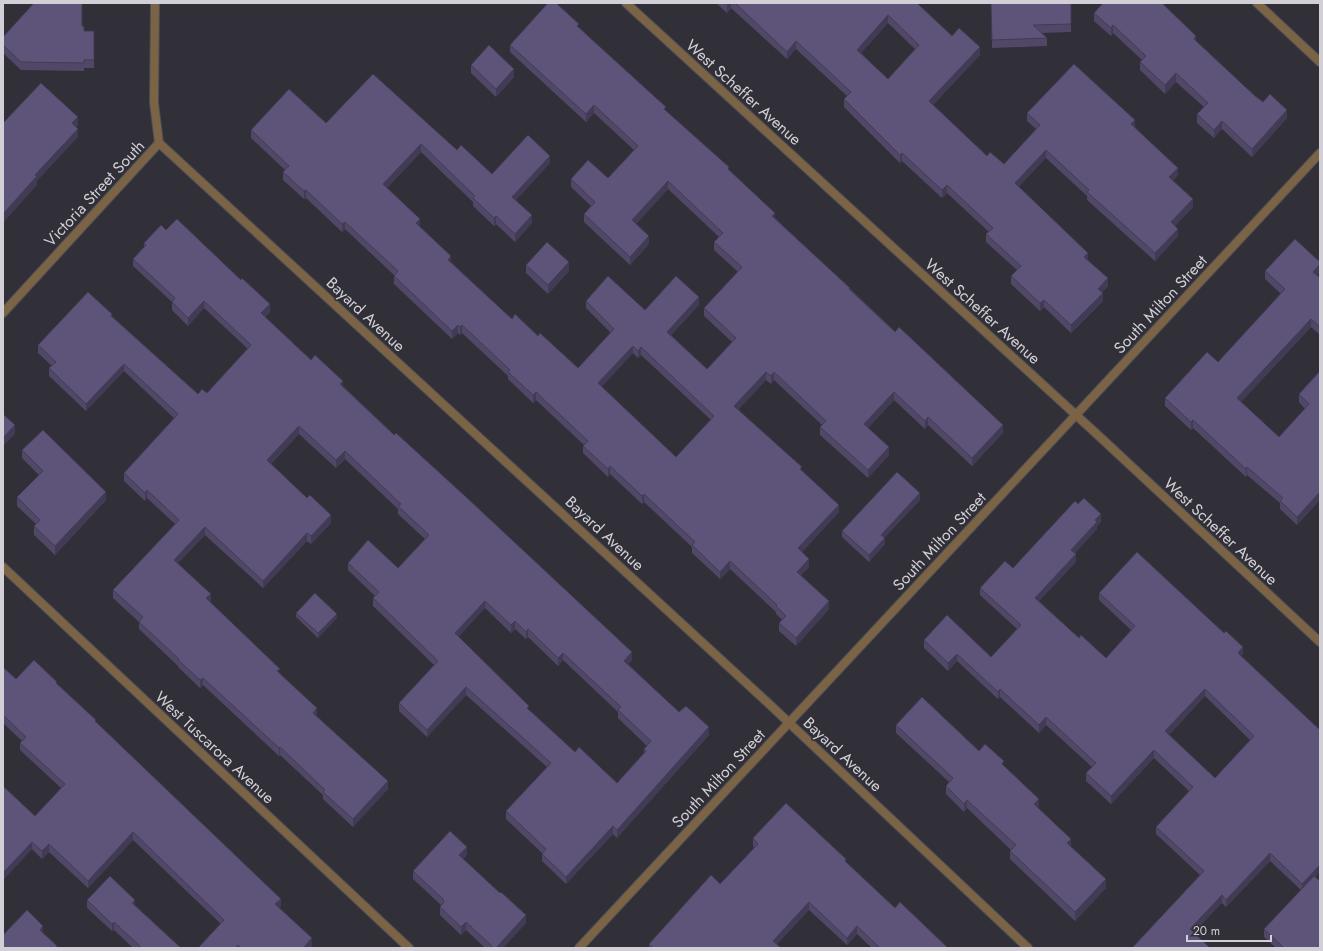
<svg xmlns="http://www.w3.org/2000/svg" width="1323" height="951" viewBox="0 0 1323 951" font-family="Jost,sans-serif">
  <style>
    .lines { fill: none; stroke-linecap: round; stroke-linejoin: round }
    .minor-casing { stroke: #4e4c54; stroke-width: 10 }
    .tertiary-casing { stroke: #4e4c54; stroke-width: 10 }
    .minor { stroke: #7b6345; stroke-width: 8 }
    .tertiary { stroke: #7b6345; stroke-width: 8 }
    .wall { fill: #514868; fill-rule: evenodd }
    .shaded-wall { fill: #423b55 }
    .building { fill: #5e5479; stroke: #423b55; fill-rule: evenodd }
    .labels { text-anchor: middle; stroke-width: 3; stroke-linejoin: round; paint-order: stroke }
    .street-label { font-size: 16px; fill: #d2d0d6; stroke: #312f37 }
  </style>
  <rect width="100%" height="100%" fill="#312f37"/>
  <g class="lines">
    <defs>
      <path id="minor" d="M626,3L1100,437L1320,642
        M1257,3L1320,62
        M159,143L767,702L1028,948
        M3,567L409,948
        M579,948L1320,153"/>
      <path id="tertiary" d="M3,313L159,143L154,103L155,3"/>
    </defs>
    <use href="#minor" class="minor-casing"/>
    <use href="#tertiary" class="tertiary-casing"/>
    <use href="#minor" class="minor"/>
    <use href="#tertiary" class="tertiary"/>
  </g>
  <path class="wall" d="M716,3H917L952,36L980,55L933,105L987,156L1004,164L1036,129L1027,121V113L1135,127L1178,175L1173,181L1193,207L1175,226L1178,236L1155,261L1087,200V196L1046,158L1018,186L1088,260L1108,286L1102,292L1103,301L1071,333L1044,307L1040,311L1011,284V276L1017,270L986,242V234L989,232L947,193L942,198L902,161L900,163L844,107V99L847,96L796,49L787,59L731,8L727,13ZM888,23L915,49L888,79L861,53Z
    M991,3H1071V32L1041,33L1047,38V46L992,48Z
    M1094,13L1196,42L1255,96L1287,118L1252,157L1222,129L1214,138L1197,123V114L1204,107L1176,82L1165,94L1140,70V62L1142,60L1113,33L1111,36L1094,21Z
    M82,26L84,31H94V68H84V71L21,70L3,53V37Z
    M579,27L666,111L729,170L775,218L1003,433L972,466L928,425L925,429L894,400L868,428L889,455L868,478L820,435V427L822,425L774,380L771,384L766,380L738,410L802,470L839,512L802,552L809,567L801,575L829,609L796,646L779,631V623L782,620L776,614V612L730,569L720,579L692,553V547L644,502L642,504L610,474L608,477L583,453V446L584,445L536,400L533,403L508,379V376L462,333L460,335L458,333L452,339L394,284V275L345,229L342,232L306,198L304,199L283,180V172L285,170L251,138V130L326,123L457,150L492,174L550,163L516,200L532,223L515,242L496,224L494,226L473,206V202L421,152L387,188L420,226V227L451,262L512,319L538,336L578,368L611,333L586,308V301L645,310L699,305L671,335L707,369L732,342L704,316V308L738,272L714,250V242L719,237L668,189L636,224L649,244L630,265L584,222V214L591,206L571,187V179L608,178L634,150L594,113L586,122L510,52V45ZM633,353L638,358L641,355L711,420L676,457L601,387Z
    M471,65L514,77L496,97L471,73Z
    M166,230L270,312L265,317L311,360L343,386L632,660L628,664L679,712L709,735L617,838L613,834L566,884L542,861V853L506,819V811L547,767L466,695L427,737L399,711V703L434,665L373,606V598L375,596L348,570V563L398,568L425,539L398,514V509L345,459L336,468L299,434L271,464L331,523L311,544L307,541L263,588L205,535L178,563L211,601L210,602L280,673L317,716L388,789L353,827L323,799V795L280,755L279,756L203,685L200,688L178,667V666L139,629V622L113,598V590L175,524L147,498L145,501L124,481V473L175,419L124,371L86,411L49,376V368L52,366L38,353V345L112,316L198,394L207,393L248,349L204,308L188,326L172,310V302L133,266V259L144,247V243ZM485,608L511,633L515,629L526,639L528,637L558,666L563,660L618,712V718L647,746L644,749V753L617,783L575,752L529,710L458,637Z
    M1320,262V272L1317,275L1320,278V335L1311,327L1241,402L1279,437L1305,409L1299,402V394L1320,371V500L1297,525L1280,509V503L1247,475L1246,477L1193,428L1191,430L1165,406V398L1218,362L1281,294L1265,279V271Z
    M526,265L569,271L548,294L526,273Z
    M22,450L106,500L55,555L34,535V526L36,524L17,506V497L39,475L22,458Z
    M920,500L884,538L885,544L869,562L842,537V531Z
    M1078,504L1101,522L1097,526V529L1075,553L1076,562L1039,601L1079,638L1106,658L1131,630L1099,600V593L1243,654L1241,656L1316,877L1320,948H1276L1264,937V929L1301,890L1270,861L1226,907L1222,903L1132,948L1200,875L1156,834V827L1189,791L1154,758L1111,804L1086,781V773L1092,767L1046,725L1039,733L1000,697L998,699L957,661L948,671L924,648V640L991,657L1017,629L980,595V588L1013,568ZM1205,696L1250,740L1215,778L1169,735Z
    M296,613L337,618L318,638L296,617Z
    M3,667L16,679L57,684L281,906L279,908L312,946L310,948H198L221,924L133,840L88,888L49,852L42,859L32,849L3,880L35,816L61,788L20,750V743L22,741L3,723Z
    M896,725L979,751L1004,766L1039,807L1038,808L1106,888L1075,921L1010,859V851L1011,850L967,808L964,812L946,794V786L949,782L896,733Z
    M753,838L846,863L895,908L948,948H872L857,934L847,945L809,910L777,944L781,948H649V944L720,884L754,848L753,846Z
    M467,855L463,859L526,923L503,948H485L466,930L461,935L440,915V907L441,905L413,879V871Z
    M87,900L135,905L181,948H133L114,930L112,931L87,908Z"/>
  <path class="shaded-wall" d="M728,3H731V8L727,13V5Z
    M888,15V23L857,57V50Z
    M1113,25V33L1111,36V28Z
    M1196,36V44L1194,39Z
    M796,41V49L787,59V52Z
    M980,47V55L929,109V101Z
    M514,69V77L496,97V89Z
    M1176,73V82L1165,94V85Z
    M594,105V113L586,122V114Z
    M1287,110V118L1252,157V149Z
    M78,117V125L72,132V123Z
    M1135,120V128L1131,124Z
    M1222,121V129L1214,138V130Z
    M78,129V137L37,181V185L3,223V214L35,175Z
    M421,144V152L383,192V184Z
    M1046,150V158L1015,191V183Z
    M902,153V161L900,163V155Z
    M550,156V163L512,204V197Z
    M1178,168V175L1169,185V177Z
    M668,181V189L632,228V220Z
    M947,185V193L942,198V190Z
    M306,190V198L304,199V191Z
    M1193,199V207L1171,230V222Z
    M775,213V220L772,216Z
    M532,215V223L515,242V234Z
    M496,216V224L494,226V218Z
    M420,219V226L416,231V223Z
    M345,222V229L342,232V224Z
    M1178,229V236L1155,261V253Z
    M649,236V244L630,265V257Z
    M1088,253V261L1084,257Z
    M451,256V264L448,260Z
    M569,262V271L548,294V285Z
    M1320,264V272L1313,280V272Z
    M1108,278V286L1098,296V289Z
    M1103,293V301L1071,333V325Z
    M699,297V305L667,339V332Z
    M1044,300V307L1040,311V303Z
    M204,301V308L188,326V318Z
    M270,304V312L261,321V313Z
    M1311,319V327L1237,406V398Z
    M458,325V333L452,339V331Z
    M462,325V333L460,335V327Z
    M633,346V353L598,391V383Z
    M641,347V355L638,358V351Z
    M124,364V371L86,411V404Z
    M766,372V380L734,414V406Z
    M774,372V380L771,384V376Z
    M343,381V388L340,384Z
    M536,392V400L533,403V395Z
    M894,392V400L864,432V424Z
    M928,417V425L925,429V421Z
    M1193,420V428L1191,430V422Z
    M15,425V434L3,446V438Z
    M1003,425V433L972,466V458Z
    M299,426V434L267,468V460Z
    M889,447V455L868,478V470Z
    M345,451V459L336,468V460Z
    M610,466V474L608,477V469Z
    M1247,467V475L1246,477V469Z
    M147,490V498L145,501V493Z
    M106,492V500L55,555V546Z
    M1320,492V500L1297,525V517Z
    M920,493V500L881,541V535Z
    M644,494V502L642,504V496Z
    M839,505V512L798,556V548Z
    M1101,514V522L1097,526V529L1071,557V550Z
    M331,515V523L311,544V536Z
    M205,527V535L174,567V560Z
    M307,533V541L263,588V581Z
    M885,538V544L869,562V555Z
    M1076,554V562L1035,605V598Z
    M809,559V567L797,579V572Z
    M730,561V569L720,579V572Z
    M211,594V601L206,606V598Z
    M485,601V608L455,641V633Z
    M829,601V609L796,646V638Z
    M337,614V618L318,638V633Z
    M515,621V629L511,633V625Z
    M528,629V637L526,639V632Z
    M1243,647V654L1238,660V653Z
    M632,652V660L624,668V661Z
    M563,653V660L558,666V658Z
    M957,654V661L948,671V663Z
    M203,678V685L200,688V680Z
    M466,687V695L427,737V730Z
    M1000,689V697L998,699V692Z
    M1205,689V696L1165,739V731Z
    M317,708V716L313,720V713Z
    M1046,717V725L1039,733V725Z
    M709,727V735L617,838V830Z
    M280,747V755L279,756V748Z
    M1154,750V758L1111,804V796Z
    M388,781V789L353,827V819Z
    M1039,799V807L1034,812V804Z
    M967,800V808L964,812V804Z
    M613,826V834L566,884V877Z
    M133,832V840L88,888V881Z
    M1071,839V847L1067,843Z
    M32,842V849L3,880V873Z
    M49,844V852L42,859V851Z
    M467,847V855L459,864V855Z
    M1270,853V861L1226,907V900Z
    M1320,865V872L1302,891V884Z
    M1106,879V888L1075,921V912Z
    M1222,895V903L1190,937V929Z
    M281,899V906L275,912V904Z
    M135,900V907L132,903Z
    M809,902V910L773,948V941Z
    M526,915V923L503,948H496Z
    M114,922V930L112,931V924Z
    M466,922V930L461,935V927Z
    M43,926V933L40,930Z
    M857,926V934L847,945V938Z
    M312,938V946L310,948H304Z"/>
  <path class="building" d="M34,3H82V26H84V31H94V60H84V63L21,62L3,45V37Z
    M548,3H556L579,24L577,26L666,107L664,109L729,167L728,169L775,213L772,216L850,288L849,289L895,332L899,327L1003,425L972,458L928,417L925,421L894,392L864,424L889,447L868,470L820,427L826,421L774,372L771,376L766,372L734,406L802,467L800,469L839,505L798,548L809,559L797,572L829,601L796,638L779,623L786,616L776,606L777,605L730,561L720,572L692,545L695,542L644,494L642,496L610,466L608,469L583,446L588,441L536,392L533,395L508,372L510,370L462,325L460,327L458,325L452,331L394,276L398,271L345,222L342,224L306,190L304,191L283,172L289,166L251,130L289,89L326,123L373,74L457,150L461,145L492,174L528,135L550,156L512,197L532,215L515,234L496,216L494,218L473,198L475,196L421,144L383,184L420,219L416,223L451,256L448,260L512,319L515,314L538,336L540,333L578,368L614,329L586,301L608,276L645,310L676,276L699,297L667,332L707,369L736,338L704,308L742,267L714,242L723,233L668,181L632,220L649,236L630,257L584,214L595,202L571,179L588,160L608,178L638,146L594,105L586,114L510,45ZM633,346L638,351L641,347L714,416L676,457L598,383Z
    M735,3H917L952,36L959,28L980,47L929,101L987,156L990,152L1004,164L1040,125L1027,113L1074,64L1135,120L1131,124L1178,168L1169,177L1193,199L1171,222L1178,229L1155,253L1087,192L1089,190L1046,150L1015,183L1088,253L1084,257L1108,278L1098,289L1103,293L1071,325L1044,300L1040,303L1011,276L1021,266L986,234L993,228L947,185L942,190L902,153L900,155L844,99L851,92L796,41L787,52ZM888,15L919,45L888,79L857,50Z
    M991,3H1071V24L1033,25L1047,38L992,40Z
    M1103,3H1162L1196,36L1194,39L1255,96L1263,102L1270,94L1287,110L1252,149L1222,121L1214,130L1197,114L1208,103L1176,73L1165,85L1140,62L1146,56L1113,25L1111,28L1094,13Z
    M489,45L514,69L496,89L471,65Z
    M41,83L78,117L72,123L78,129L35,175L37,176L3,214V123Z
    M177,219L241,280L242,278L270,304L261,313L311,360L315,355L343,381L340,384L394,435L396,433L465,496L632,652L624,661L679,712L686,706L709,727L617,830L613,826L566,877L542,854L546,849L506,811L551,763L466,687L427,730L399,703L438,661L373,598L379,592L348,563L368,540L398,568L429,535L398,506L401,504L345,451L336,460L299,426L267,460L307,498L310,495L331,515L311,536L307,533L263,581L205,527L174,560L211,594L206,598L280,669L277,671L317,708L313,713L388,781L353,819L323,792L325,790L280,747L279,748L203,678L200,680L178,660L179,659L139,622L143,617L113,590L179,520L147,490L145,493L124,473L178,414L124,364L86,404L49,368L56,362L38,345L88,292L112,314L111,316L198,394L202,389L207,393L251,345L204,301L188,318L172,302L175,298L133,259L146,245L144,243L161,225L166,230ZM485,601L511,625L515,621L526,632L528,629L558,658L563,653L621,707L618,710L651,741L644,749L646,751L617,783L579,747L575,752L527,708L529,706L455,633Z
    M1295,239L1320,262V264L1313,272L1320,278V327L1311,319L1237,398L1279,437L1309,404L1299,394L1320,371V492L1297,517L1280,501L1283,498L1247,467L1246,469L1193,420L1191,422L1165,398L1207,352L1218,362L1285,289L1265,271Z
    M547,242L569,262L548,285L526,265Z
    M3,414L15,425L3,438Z
    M43,430L106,492L55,546L34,526L40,520L17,497L43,471L22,450Z
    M897,472L920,493L881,535L885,538L869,555L842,531Z
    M1084,498L1101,514L1095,520L1097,522L1071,550L1076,554L1035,598L1079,638L1081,635L1106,658L1135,626L1099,593L1137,552L1224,633L1226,631L1243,647L1238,653L1320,730V865L1302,884L1270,853L1226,900L1222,895L1190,929L1210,948H1132L1204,871L1156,827L1193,787L1154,750L1111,796L1086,773L1096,763L1046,717L1039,725L1000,689L998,692L957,654L948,663L924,640L947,615L991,657L1021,625L980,588L1005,561L1013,568L1075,501L1078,504ZM1205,689L1254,736L1215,778L1165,731Z
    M315,593L337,614L318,633L296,613Z
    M34,660L57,682L56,683L96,720L95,721L281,899L275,904L312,938L304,947V948H241L238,945L235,948H198L224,920L133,832L88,881L49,844L42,851L32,842L3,873V786L35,816L65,784L20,743L26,737L3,715V667L16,679Z
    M922,697L979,751L985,744L1004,761L1002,764L1039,799L1034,804L1071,839L1067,843L1106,879L1075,912L1010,851L1016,845L967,800L964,804L946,786L953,778L896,725Z
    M786,803L846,859L845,861L895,908L900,902L948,948H880L857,926L847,938L809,902L773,941L781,948H653L649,944L711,875L720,884L758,844L753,838Z
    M450,831L467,847L459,855L500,893L501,892L526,915L496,948H494L466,922L461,927L440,907L444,902L443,899L413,871Z
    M110,876L135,900L132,903L181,948H142L114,922L112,924L87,900Z
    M1314,876L1320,881V948H1284L1264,929Z
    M27,910L43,926L40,930L57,946L56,948H3V935Z"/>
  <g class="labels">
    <g class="street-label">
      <text transform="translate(744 92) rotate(42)" y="6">West Scheffer Avenue</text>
      <text transform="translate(94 193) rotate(-47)" y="6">Victoria Street South</text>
      <text transform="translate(1160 304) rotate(-47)" y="6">South Milton Street</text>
      <text transform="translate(983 311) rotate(42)" y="6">West Scheffer Avenue</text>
      <text transform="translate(366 314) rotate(43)" y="6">Bayard Avenue</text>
      <text transform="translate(1221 531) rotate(43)" y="6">West Scheffer Avenue</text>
      <text transform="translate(605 533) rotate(43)" y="6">Bayard Avenue</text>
      <text transform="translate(939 541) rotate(-47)" y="6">South Milton Street</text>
      <text transform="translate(215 747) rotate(43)" y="6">West Tuscarora Avenue</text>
      <text transform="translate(843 754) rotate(43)" y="6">Bayard Avenue</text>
      <text transform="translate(718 778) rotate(-47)" y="6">South Milton Street</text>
    </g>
  </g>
  <rect width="1323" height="951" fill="none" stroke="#d2d0d6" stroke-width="8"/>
  <path d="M1187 935v6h84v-6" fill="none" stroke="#d2d0d6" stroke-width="2"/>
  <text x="1193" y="935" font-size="12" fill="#d2d0d6" stroke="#312f37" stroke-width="3" paint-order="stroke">20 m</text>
</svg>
